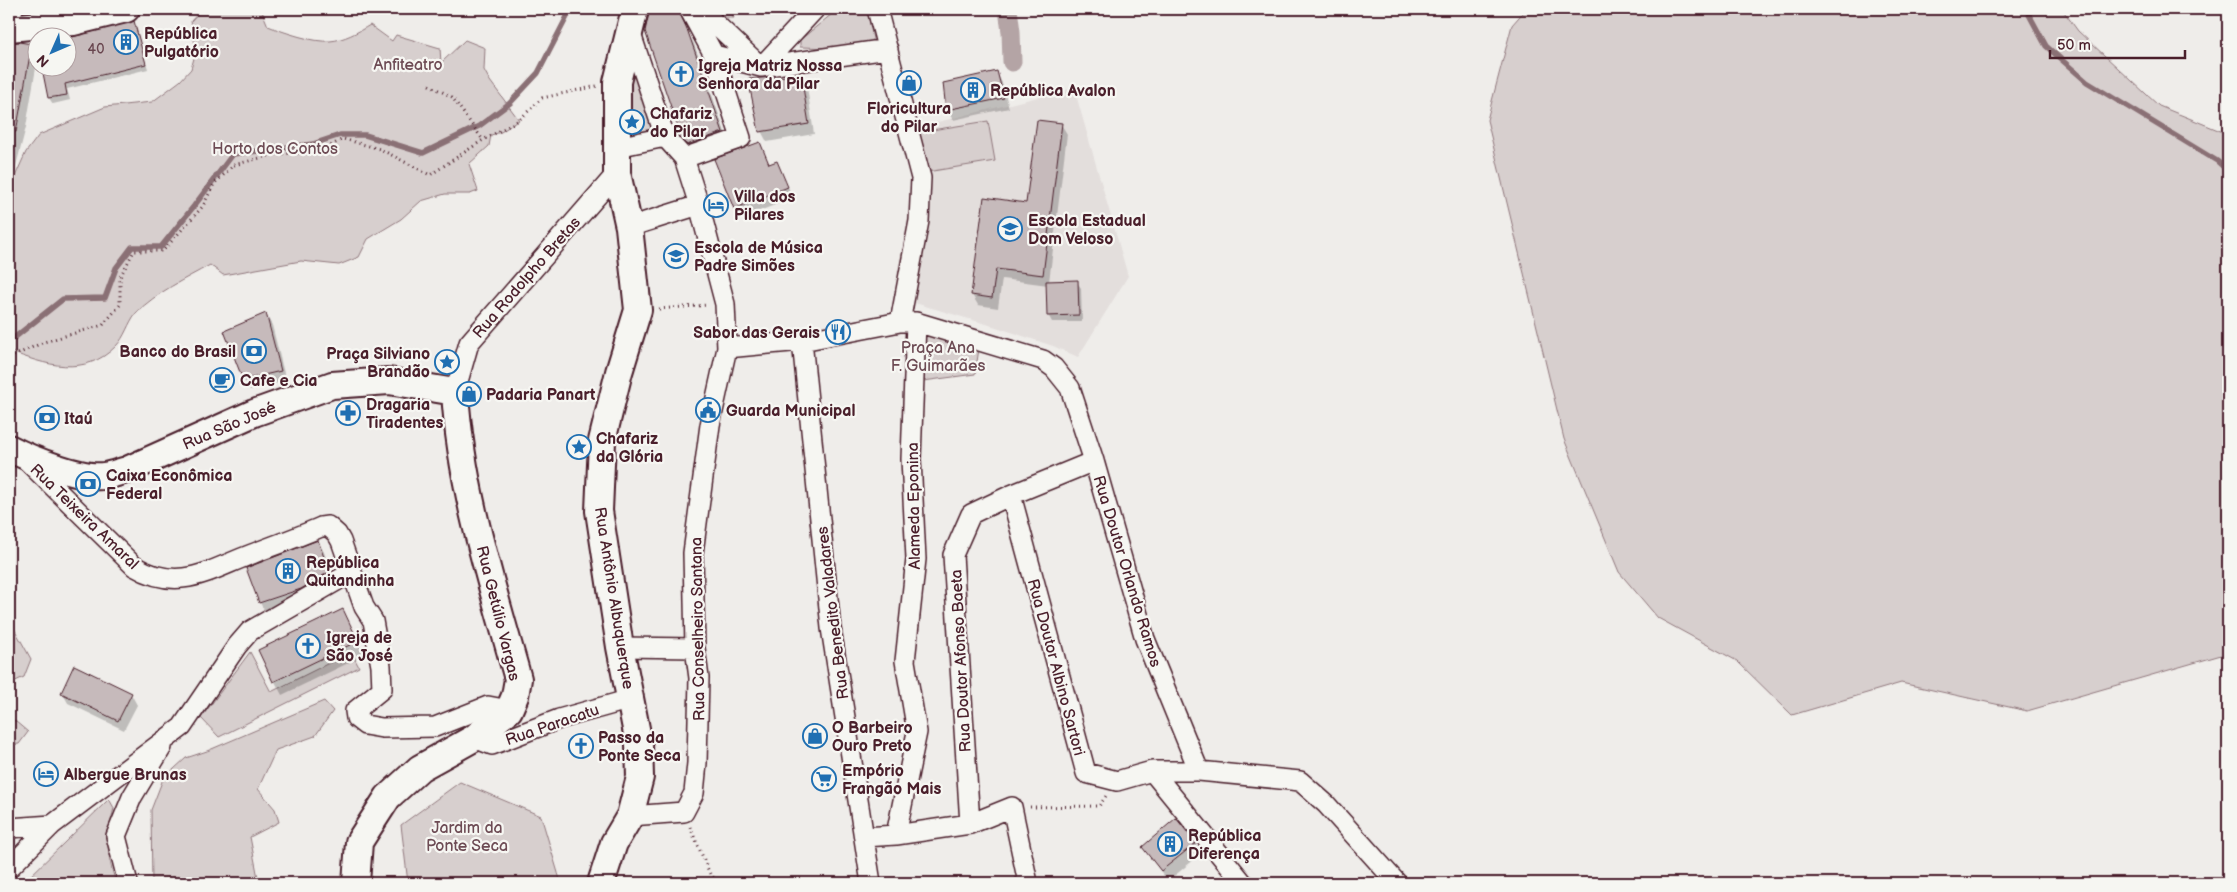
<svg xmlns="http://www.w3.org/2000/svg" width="2237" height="892" viewBox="0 0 2237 892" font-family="'Balsamiq Sans',sans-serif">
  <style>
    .built { fill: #e3dedc }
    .green { fill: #d7cfce; stroke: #90777c }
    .shadow { fill: #0003 }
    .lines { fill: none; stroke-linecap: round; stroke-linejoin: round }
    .stream { stroke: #8a6f74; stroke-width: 5.5 }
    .canal { stroke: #b4a4a5; stroke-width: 19 }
    .building { fill: #c6babb; stroke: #4a1f2b }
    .street-casing { stroke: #4a1f2b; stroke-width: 22 }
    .secondary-casing { stroke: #4a1f2b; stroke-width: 30 }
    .path { stroke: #4a1f2b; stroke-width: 3; stroke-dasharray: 1 4; stroke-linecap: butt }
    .street { stroke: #f6f6f2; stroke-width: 19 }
    .secondary { stroke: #f6f6f2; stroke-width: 26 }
    .labels { text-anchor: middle; stroke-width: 4.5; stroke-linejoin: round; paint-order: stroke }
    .number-label { font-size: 14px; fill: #69464f }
    .poi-label { font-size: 16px; font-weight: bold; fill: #4a1f2b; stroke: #f6f6f2; text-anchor: start }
    .park-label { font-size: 16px; fill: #6d4b54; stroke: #f6f6f2 }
    .street-label { font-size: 16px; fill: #4a1f2b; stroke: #f6f6f2 }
  </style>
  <rect width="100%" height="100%" fill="#efedea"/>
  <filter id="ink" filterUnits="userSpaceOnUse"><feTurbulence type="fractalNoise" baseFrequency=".02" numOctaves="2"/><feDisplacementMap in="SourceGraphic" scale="10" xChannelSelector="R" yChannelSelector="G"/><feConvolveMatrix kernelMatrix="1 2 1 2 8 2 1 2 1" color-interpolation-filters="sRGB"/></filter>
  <g filter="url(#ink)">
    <path class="built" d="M1074,88L1128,276L1078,357L1053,346L993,326L908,301L901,292L897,273L914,184L902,131Z"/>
    <path class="green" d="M202,9H261L268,26C283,32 315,43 330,41C344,40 358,32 370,25L392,41L396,35L440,48L441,63L465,40L485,48L484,70L490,81L519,120L501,132L491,135L489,146L469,164L478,191L470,194H445L421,201L401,219L368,239L359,257L339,265L301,261L223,275L210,265C185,279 157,292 136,313C128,323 125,337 116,346C85,378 45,365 9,351V190L26,152L39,135L105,107L152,102L180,81L191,69L196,51L191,21Z
      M704,9H722L731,13L734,18H707Z
      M838,9H867L875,49L800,47V40Z
      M1526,9H2062L2078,31L2159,106L2228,134V653L2027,711L1901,683L1792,715L1737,661L1658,618L1619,572L1564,439L1487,120L1512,25Z
      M636,77L656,133L613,137L627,78Z
      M988,121L995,161L914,174L907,134Z
      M919,327L979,349L975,374L916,382Z
      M9,622L11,623L31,659L24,677L9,684Z
      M250,652L271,692L351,652L359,667L219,737L201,718Z
      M324,701L333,711L315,736L276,750L258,789L275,809L279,822L250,837L259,883H152L151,810L163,779L186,758L207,751Z
      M9,716L28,732L19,744L9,745Z
      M460,782L541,816L561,883H408L401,825Z
      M109,799L114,808C106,839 106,852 116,883H23Z"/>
    <path class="shadow" d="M650,9H682L686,29L694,44L730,146L692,153L684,139L646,31Z
      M134,22L148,69L67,89L70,100L53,104L49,98L43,68H68V39Z
      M9,44L31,46L38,56L26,127L9,193Z
      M997,73L1002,83L1009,108L953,120L947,110L944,84Z
      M801,76L807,87L814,134L767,142L761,131Z
      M1061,124L1067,134L1049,282H1077L1081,288L1082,322H1052L1048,315V285L1002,279L998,308L978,305L972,295L1027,204Z
      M759,143L770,165L777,162L793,198L741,218L735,208Z
      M266,315L272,325L286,381L250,390L244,379Z
      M318,542L324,552L334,583L266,613L260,603L248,569Z
      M342,611L365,655L282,695L259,651Z
      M62,692L131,694L137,705L124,730L68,703Z
      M1195,843L1201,854L1168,881L1143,848Z"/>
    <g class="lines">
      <path class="stream" d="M2026,9L2046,46L2087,82L2217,161L2228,171
        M9,338H14L63,299L105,298L116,268L132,247H161L194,206L233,154L313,144L340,135H365L423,153L479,126L510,103L538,73L571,9"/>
      <path class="canal" d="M1008,9L1011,32L1012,62"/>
    </g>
    <path class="building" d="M650,9H678L687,29L723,132L687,145L682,139L645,31Z
      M134,21L146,64L65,84L67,95L48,98L42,68H68V38Z
      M19,42L32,44L16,132H9V43Z
      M997,71L1004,98L946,110L943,83Z
      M801,75L809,124L759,132L748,79Z
      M1037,120L1062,123L1043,275L996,269L992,298L971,295L984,197L1026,203Z
      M760,142L769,164L777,161L788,187L734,209L714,159Z
      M1078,280L1079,315L1047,316L1046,281Z
      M266,313L281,371L243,380L224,331Z
      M318,540L329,572L301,589L259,603L246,568Z
      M343,609L358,641L273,682L258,650Z
      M74,665L132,693L118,721L61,693Z
      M1176,818L1196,843L1161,871L1142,847Z"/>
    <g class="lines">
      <defs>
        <path id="street" d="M700,9L761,67L815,9
          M877,9L921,178L919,221L900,322
          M9,18L13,9
          M630,31L665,137
          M714,55L761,67L888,49
          M629,227L699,205
          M802,341L831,628L871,883
          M727,348L802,341L900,322H916L1043,360L1054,368L1070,388L1094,461L1145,639L1199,771
          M455,392L469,343L617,173L622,146L665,137L684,158L741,138L714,55L689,9
          M25,459L134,566C179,593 209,570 252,554C275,545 298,537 321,527L328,526L337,534L341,541L364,607L373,621L381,666L382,689L355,711L356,718L365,725L382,728L435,727L488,706L509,710
          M1011,495L1086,773L1117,781L1152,771H1199L1300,781L1326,804L1397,883
          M620,647L695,648
          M474,738L492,745L559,719L631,699
          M1152,771L1243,883
          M630,816L684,812L694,793L697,763L699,678L695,648L693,553L710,425L727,348L725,304L699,205L684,158
          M970,824L953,555L971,514L1011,495L1094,461
          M9,828L52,825
          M896,835L917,732L905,661L916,559L911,459L916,322
          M864,837L896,835L970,824L1012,807L1028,883
          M9,868L52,825L182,727L237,646L250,631L352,572
          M128,883L116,836L132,797L162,747"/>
        <path id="secondary" d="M9,28L73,22L126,9
          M9,448C30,459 81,479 104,476C112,475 119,472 127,470L254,413L332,385L389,381L455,392C461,490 492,585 518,679L515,696L509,710L474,738L420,768L388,797L359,842L356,883
          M601,883L614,843L630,816L640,777L639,744L620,647L599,511L602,441L619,372L638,310L629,227L617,173V82L635,9"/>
      </defs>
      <use href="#street" class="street-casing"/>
      <use href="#secondary" class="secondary-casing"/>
      <path class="path" d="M429,85L452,97L483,140
        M659,309L708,305
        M9,358L44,342L103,325L120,305V277L134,251H163L203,206L214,184L234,165L275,154L319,152L343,139L380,149L430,175L483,140L519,120L542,98L597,86
        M9,359L12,365L9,366
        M1030,807L1099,806L1106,796
        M690,827L710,874L719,883"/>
      <use href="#street" class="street"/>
      <use href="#secondary" class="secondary"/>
    </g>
  </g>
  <defs>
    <symbol id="building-ring" viewBox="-11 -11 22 22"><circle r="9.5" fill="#f6f6f2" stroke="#1f6fb2" stroke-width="1.5"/><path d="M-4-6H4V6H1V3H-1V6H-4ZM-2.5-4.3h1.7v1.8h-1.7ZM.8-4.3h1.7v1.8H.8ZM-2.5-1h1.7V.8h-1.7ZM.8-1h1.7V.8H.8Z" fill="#1f6fb2"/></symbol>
    <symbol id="church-ring" viewBox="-11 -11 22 22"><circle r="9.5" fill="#f6f6f2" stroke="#1f6fb2" stroke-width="1.5"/><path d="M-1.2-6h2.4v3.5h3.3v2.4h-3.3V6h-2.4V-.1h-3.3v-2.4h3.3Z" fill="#1f6fb2"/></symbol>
    <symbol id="shop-ring" viewBox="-11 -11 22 22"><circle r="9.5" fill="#f6f6f2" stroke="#1f6fb2" stroke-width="1.5"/><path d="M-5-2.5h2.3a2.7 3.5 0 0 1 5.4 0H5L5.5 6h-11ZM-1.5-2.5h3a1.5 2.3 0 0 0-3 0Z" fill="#1f6fb2"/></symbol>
    <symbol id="sight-ring" viewBox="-11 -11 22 22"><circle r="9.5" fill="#f6f6f2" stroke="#1f6fb2" stroke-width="1.5"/><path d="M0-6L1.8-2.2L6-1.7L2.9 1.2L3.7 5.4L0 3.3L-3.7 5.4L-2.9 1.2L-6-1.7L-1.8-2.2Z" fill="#1f6fb2"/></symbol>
    <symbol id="hotel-ring" viewBox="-11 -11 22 22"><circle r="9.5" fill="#f6f6f2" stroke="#1f6fb2" stroke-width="1.5"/><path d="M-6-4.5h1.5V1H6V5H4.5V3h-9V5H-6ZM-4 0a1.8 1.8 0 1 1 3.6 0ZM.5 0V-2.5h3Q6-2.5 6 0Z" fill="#1f6fb2"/></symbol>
    <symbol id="school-ring" viewBox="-11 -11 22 22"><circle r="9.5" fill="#f6f6f2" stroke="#1f6fb2" stroke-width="1.5"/><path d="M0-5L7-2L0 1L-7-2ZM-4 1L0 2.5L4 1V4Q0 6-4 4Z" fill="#1f6fb2"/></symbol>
    <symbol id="restaurant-ring" viewBox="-11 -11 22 22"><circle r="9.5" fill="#f6f6f2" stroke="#1f6fb2" stroke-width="1.5"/><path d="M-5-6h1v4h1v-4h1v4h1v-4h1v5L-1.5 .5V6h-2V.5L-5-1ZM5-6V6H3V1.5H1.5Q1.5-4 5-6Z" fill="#1f6fb2"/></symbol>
    <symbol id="bank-ring" viewBox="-11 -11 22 22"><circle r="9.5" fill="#f6f6f2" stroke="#1f6fb2" stroke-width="1.5"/><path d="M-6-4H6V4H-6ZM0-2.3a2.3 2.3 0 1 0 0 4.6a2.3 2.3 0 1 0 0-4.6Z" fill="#1f6fb2"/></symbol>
    <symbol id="cafe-ring" viewBox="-11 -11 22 22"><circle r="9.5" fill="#f6f6f2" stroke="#1f6fb2" stroke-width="1.5"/><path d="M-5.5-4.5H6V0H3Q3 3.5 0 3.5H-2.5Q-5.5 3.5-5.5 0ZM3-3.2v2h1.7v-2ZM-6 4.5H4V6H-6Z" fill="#1f6fb2"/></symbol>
    <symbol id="civic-ring" viewBox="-11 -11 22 22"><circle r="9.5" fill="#f6f6f2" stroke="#1f6fb2" stroke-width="1.5"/><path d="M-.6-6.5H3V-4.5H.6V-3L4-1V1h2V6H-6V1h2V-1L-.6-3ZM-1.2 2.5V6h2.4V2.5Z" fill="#1f6fb2"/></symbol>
    <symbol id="pharmacy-ring" viewBox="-11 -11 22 22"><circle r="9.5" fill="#f6f6f2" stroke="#1f6fb2" stroke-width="1.5"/><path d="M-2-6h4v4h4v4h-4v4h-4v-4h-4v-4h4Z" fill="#1f6fb2"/></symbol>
    <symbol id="supermarket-ring" viewBox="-11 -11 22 22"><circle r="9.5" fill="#f6f6f2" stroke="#1f6fb2" stroke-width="1.5"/><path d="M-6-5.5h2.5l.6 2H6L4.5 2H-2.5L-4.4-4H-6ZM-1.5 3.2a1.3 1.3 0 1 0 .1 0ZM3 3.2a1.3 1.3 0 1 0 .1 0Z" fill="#1f6fb2"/></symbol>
  </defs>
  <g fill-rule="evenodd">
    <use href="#building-ring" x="112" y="28" width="28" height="28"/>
    <use href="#church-ring" x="667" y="60" width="28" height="28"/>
    <use href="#shop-ring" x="895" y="69" width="28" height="28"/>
    <use href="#building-ring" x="959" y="76" width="28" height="28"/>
    <use href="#sight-ring" x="618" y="108" width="28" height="28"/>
    <use href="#hotel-ring" x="702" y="191" width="28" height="28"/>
    <use href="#school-ring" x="996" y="215" width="28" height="28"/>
    <use href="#school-ring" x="662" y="242" width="28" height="28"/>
    <use href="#restaurant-ring" x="824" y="318" width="28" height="28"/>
    <use href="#bank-ring" x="240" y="337" width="28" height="28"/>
    <use href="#sight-ring" x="433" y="348" width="28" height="28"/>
    <use href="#cafe-ring" x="208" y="366" width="28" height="28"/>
    <use href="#shop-ring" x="455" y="380" width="28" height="28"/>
    <use href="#civic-ring" x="694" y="396" width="28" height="28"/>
    <use href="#pharmacy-ring" x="334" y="399" width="28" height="28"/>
    <use href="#bank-ring" x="33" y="404" width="28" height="28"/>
    <use href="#sight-ring" x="565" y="433" width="28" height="28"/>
    <use href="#bank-ring" x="74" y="470" width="28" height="28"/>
    <use href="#building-ring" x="274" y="557" width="28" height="28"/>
    <use href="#church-ring" x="294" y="632" width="28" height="28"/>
    <use href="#shop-ring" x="801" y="722" width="28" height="28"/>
    <use href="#church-ring" x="567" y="732" width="28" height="28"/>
    <use href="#hotel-ring" x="32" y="760" width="28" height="28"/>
    <use href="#supermarket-ring" x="810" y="765" width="28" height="28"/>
    <use href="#building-ring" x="1156" y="830" width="28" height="28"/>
  </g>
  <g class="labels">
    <g class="number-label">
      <text x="96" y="54">40</text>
    </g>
    <g class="poi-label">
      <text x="144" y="39">República<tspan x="144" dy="18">Pulgatório</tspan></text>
      <text x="698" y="71">Igreja Matriz Nossa<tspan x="698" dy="18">Senhora da Pilar</tspan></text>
      <text x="990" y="96">República Avalon</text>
      <text x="909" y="114" text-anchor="middle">Floricultura<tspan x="909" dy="18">do Pilar</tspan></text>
      <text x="650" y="119">Chafariz<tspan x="650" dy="18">do Pilar</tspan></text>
      <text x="734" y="202">Villa dos<tspan x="734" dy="18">Pilares</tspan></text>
      <text x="1028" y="226">Escola Estadual<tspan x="1028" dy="18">Dom Veloso</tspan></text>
      <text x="694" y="253">Escola de Música<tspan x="694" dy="18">Padre Simões</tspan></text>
      <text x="820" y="338" text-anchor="end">Sabor das Gerais</text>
      <text x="236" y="357" text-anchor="end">Banco do Brasil</text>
      <text x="430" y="359" text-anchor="end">Praça Silviano<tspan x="430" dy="18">Brandão</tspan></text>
      <text x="240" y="386">Cafe e Cia</text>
      <text x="486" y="400">Padaria Panart</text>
      <text x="366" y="410">Dragaria<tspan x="366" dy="18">Tiradentes</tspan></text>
      <text x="726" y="416">Guarda Municipal</text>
      <text x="64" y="424">Itaú</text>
      <text x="596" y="444">Chafariz<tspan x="596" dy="18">da Glória</tspan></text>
      <text x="106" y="481">Caixa Econômica<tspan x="106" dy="18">Federal</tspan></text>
      <text x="306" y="568">República<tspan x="306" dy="18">Quitandinha</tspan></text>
      <text x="326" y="643">Igreja de<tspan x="326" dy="18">São José</tspan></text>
      <text x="832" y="733">O Barbeiro<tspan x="832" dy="18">Ouro Preto</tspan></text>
      <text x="598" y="743">Passo da<tspan x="598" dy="18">Ponte Seca</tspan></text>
      <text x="842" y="776">Empório<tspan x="842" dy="18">Frangão Mais</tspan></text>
      <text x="64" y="780">Albergue Brunas</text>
      <text x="1188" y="841">República<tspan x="1188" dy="18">Diferença</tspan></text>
    </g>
    <g class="park-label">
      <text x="408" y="70">Anfiteatro</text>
      <text x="275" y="154">Horto dos Contos</text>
      <text x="938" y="353">Praça Ana<tspan x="938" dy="18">F. Guimarães</tspan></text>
      <text x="467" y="833">Jardim da<tspan x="467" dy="18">Ponte Seca</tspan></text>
    </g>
    <g class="street-label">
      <text transform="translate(526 277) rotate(-49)" y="6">Rua Rodolpho Bretas</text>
      <text transform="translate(229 425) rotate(-23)" y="6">Rua São José</text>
      <text transform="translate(913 506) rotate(-91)" y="6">Alameda Eponina</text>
      <text transform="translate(85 516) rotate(44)" y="6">Rua Teixeira Amaral</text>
      <text transform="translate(1128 571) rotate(73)" y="6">Rua Doutor Orlando Ramos</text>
      <text transform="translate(615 598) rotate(81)" y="6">Rua Antônio Albuquerque</text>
      <text transform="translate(499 613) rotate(76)" y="6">Rua Getúlio Vargas</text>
      <text transform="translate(832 613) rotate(-97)" y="6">Rua Benedito Valadares</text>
      <text transform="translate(697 629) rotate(-91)" y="6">Rua Conselheiro Santana</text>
      <text transform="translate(960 661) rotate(-93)" y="6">Rua Doutor Afonso Baeta</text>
      <text transform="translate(1057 667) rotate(75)" y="6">Rua Doutor Albino Sartori</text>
      <text transform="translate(552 724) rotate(-19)" y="6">Rua Paracatu</text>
    </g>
  </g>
  <rect width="2237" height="892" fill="none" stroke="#f6f6f2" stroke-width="30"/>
  <rect x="15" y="15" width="2207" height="862" fill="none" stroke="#4a1f2b" stroke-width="2" filter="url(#ink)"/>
  <g transform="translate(52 52) rotate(225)"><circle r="24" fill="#f6f6f2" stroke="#b1a0a2"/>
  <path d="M0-4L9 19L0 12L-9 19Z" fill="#1f6fb2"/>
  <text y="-8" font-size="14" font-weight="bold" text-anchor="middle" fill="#4a1f2b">N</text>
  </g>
  <path d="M2050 50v8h135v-8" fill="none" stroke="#4a1f2b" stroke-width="2.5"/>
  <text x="2057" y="50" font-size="15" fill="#4a1f2b" stroke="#f6f6f2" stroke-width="4" paint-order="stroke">50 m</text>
</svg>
